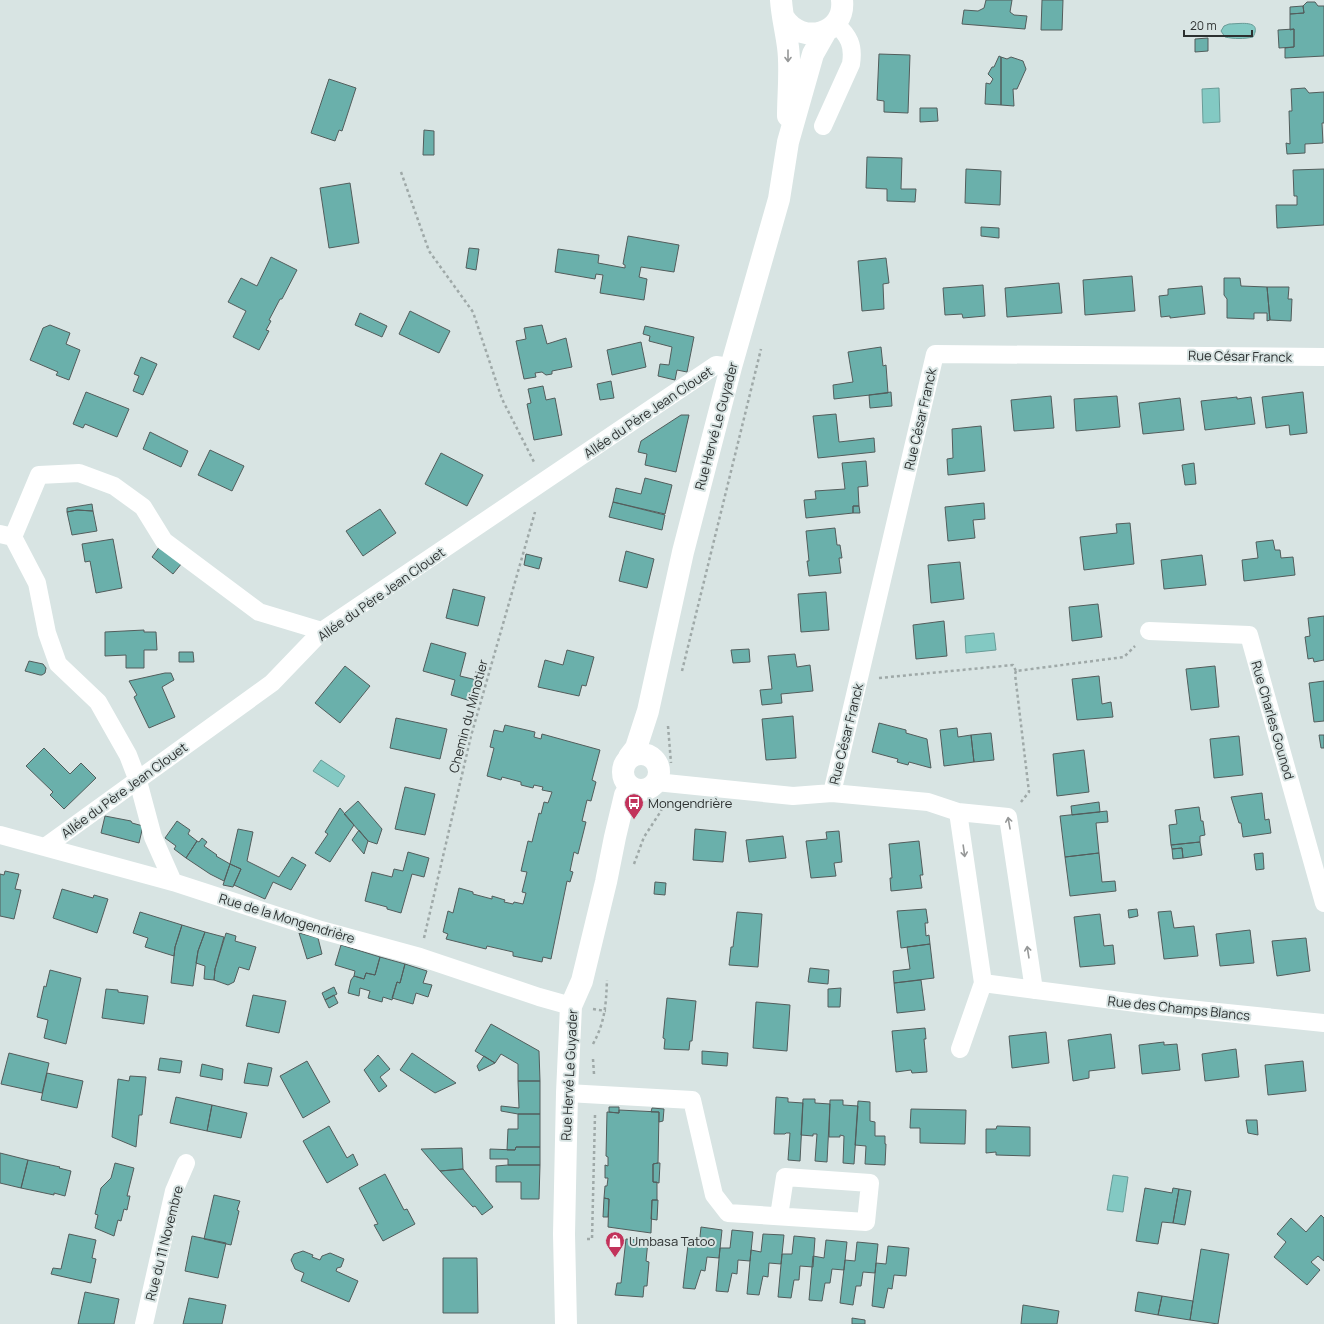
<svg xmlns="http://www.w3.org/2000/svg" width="1324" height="1324" viewBox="0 0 1324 1324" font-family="Manrope,sans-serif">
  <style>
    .water { fill: #83c9c3; stroke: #699b97 }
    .building { fill: #6ab0ab; stroke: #535d5c }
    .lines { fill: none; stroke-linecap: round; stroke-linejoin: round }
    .path { stroke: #9fa9a8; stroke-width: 2.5; stroke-dasharray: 3 3; stroke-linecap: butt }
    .street { stroke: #fff; stroke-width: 18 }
    .secondary { stroke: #fff; stroke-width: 22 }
    .oneway { stroke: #969898 }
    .labels { text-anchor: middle; stroke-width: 4; stroke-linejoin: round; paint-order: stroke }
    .street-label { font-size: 13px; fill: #2c3030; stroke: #d8e4e3 }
    .poi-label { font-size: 13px; fill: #2c3030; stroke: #d8e4e3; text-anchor: start }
  </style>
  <rect width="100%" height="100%" fill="#d8e4e3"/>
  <path class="water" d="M1229,24C1239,24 1263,19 1253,37C1244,39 1234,39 1225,37L1221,31L1224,26Z
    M1219,88L1220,122L1203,123L1202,89Z
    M994,633L996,650L966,653L965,636Z
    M321,760L345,776L338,787L313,771Z
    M1113,1175L1128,1177L1123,1212L1107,1210Z"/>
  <path class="building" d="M986,0H1012L1010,12L1014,15L1027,16L1025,29L962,24L964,10L978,11L984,8Z
    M1042,0H1063L1062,30H1041Z
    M1307,2H1315L1318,6H1324V56L1285,58V48L1294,47V29L1290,30V14L1304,13L1303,6Z
    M1303,6L1304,13L1290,14V7Z
    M1294,29V47L1279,48L1278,30Z
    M1208,38V51L1195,52V39Z
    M879,54L910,55L908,113L884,112V101L877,100Z
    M999,56L1001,57V105L985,104L986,83L990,84L993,79L988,74L992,67H994Z
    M1001,57L1007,59L1011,57L1023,61L1026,69L1017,89H1013L1014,106L1001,105Z
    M329,79L356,88L342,131L339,130L335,141L311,133Z
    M1305,88L1309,93L1324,92V123H1322L1323,143L1305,144V153L1287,154L1286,143L1290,144L1289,111H1292L1291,89Z
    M920,108H937L938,121L920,122Z
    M424,130L434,131V155H423Z
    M867,157L902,158L901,189H916L915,202L887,201V189L866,188Z
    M966,169L1001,171L1000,205L965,203Z
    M1324,169V225L1277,228L1276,205H1297V196H1294L1293,170Z
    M350,183L359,243L329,248L320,188Z
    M981,227L999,228V238L981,236Z
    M628,236L679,245L674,272L641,267L639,277L647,279L644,300L600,293L603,275L596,274L595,279L555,272L558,249L599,255L598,263L625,268V265L623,264Z
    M469,248L479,249L476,270L466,268Z
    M271,257L297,270L282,299H280L269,320L271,321L266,330L269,331L259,350L233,337L246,311L228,302L241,278L257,286Z
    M886,258L889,283L883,284L884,309L862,311L858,261Z
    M1132,276L1135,311L1085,315L1083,280Z
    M1224,278H1240L1241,286L1267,287L1270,320L1267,321V313H1254V319L1227,318V299L1224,295Z
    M1059,283L1062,313L1007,317L1005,288Z
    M983,285L985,316L963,318L962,314L945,315L943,288Z
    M1202,286L1205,314L1170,318V316L1161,317L1159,296L1168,295V289Z
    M1267,287H1289L1288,299H1292L1291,321L1270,320Z
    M410,311L450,331L439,353L399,334Z
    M360,313L387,326L382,337L355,325Z
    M50,325L70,333L66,344L80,350L69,380L56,375L58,372L30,360L43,328Z
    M542,325L547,344L566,338L572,367L552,371V374L546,375L542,372L535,373L536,377L524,379L516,341L526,339L524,328Z
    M645,326L694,337L687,372L677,370L675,380L658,376L660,364L669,365L672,347L649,341L650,336L643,334Z
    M641,342L646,367L612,375L607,350Z
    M881,347L883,366L886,365L888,393L834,399L833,385L853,382L848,352Z
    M141,357L157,364L143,395L133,391L139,376L134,374Z
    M611,381L614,398L600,400L597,384Z
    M543,386L546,400L555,398L562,435L534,440L527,404L531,403L528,389Z
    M86,392L129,409L117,437L85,424L83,428L73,424Z
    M891,392L892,406L870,408L869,395Z
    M1303,392L1307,433L1290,435L1289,425L1266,428L1262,397Z
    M1051,396L1054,428L1014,431L1011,400Z
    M1117,396L1120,427L1076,431L1074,399Z
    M1237,397V399L1251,397L1255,424L1205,430L1201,401Z
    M1180,398L1184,430L1143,434L1139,403Z
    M836,414L839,442L874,438L875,452L818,458L813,416Z
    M681,415H689L676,472L645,465L647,454L638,452L641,441Z
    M981,426L985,471L948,475L947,459L953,458L952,429Z
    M150,432L188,451L181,467L143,449Z
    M210,450L244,466L232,491L198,475Z
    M441,453L483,475L467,506L425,484Z
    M866,461L868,486L858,487L859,506H853V513L806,518L804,500L816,499L815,491L845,489L842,463Z
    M1194,463L1196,484L1185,485L1182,465Z
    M645,478L672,485L665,514L613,502L616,488L641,494Z
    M613,502L665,515L662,530L609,517Z
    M984,503L985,519L973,520L975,538L948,541L945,507Z
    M92,504L93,511L77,510L67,512V508Z
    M853,506H859L860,513H853Z
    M380,509L396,533L363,556L346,531Z
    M77,510L93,511L97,531L72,535L67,512Z
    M1130,523L1134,564L1084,570L1080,537L1117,533L1116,524Z
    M835,528L837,545H840L842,558H839L841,573L809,576L807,561H809L806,531Z
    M113,539L122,588L96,593L90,561L85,562L82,544Z
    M1273,540L1275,550H1280L1281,558L1293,557L1295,575L1244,581L1242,560L1258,558L1256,542Z
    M160,546L182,563L173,574L152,557Z
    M626,551L654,559L647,588L619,581Z
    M526,554L542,558L539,569L524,565Z
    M1202,555L1206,585L1164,589L1161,560Z
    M960,562L964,599L931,603L928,565Z
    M453,589L485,597L478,626L446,618Z
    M826,592L829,630L801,632L798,594Z
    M1098,604L1102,637L1072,641L1069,607Z
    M1324,616V660L1314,662L1313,658L1308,659L1305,637L1310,636L1308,618Z
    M944,621L947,656L916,659L913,625Z
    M144,630V632H156L157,650H144V668H126V655L105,656V632Z
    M431,643L466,653L460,676L481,681L474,702L451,695L455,680L423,671Z
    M749,649L750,662L733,663L731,650Z
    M567,650L594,657L586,686L582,685L579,696L538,687L545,660L563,665Z
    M179,652H193L194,662H179Z
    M795,654L797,667L810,665L813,691L781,694L782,703L762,705L760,690L772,689L768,656Z
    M29,661L43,664L46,668L45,673L42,675H40L25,671Z
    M345,666L370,686L340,723L315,703Z
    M1215,666L1219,707L1191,710L1186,669Z
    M165,673H171L174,680L162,687L175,717L149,728L134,697L137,695L129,681Z
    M1099,676L1102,704L1111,702L1113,717L1077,720L1072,679Z
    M1324,681V721L1314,722L1309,683Z
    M793,716L796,758L766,760L762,719Z
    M396,718L447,729L440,759L390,748Z
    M879,723L906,730V733L927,739L931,768L909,762L908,765L897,762L898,759L872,752Z
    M505,725L535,732L534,737L541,739L542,734L600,750L592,780L596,782L591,801L587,800L582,821L586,822L578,854L574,852L570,871L573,872L570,882L567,881L551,959L543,957L542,962L513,956V952L487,946L486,949L446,939L448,934L443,932L448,911L453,913L459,888L473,892V894L492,899V896L505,900L504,902L513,904L514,902L523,904L526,893L522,892L527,872L521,871L528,841L532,842L539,813L541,814L544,802L548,803L552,792L542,790L543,787L534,785L533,788L521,785V782L502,777L501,780L487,776L494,748L490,747L494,730L503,732Z
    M957,728L958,737L971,735L974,762L944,766L940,730Z
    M991,733L994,760L974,762L971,735Z
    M1319,735H1324V748H1321Z
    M1239,736L1243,775L1214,778L1210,739Z
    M44,748L70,774L81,763L96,778L64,809L50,795L53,792L26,766Z
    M1084,750L1089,792L1057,796L1053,754Z
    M405,787L435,794L425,835L395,829Z
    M1262,793L1265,820L1269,819L1271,833L1243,837L1241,823H1239L1231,797Z
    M358,801L382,829L377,844L368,841L344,814Z
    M1099,802L1100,812L1072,815L1071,806Z
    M1199,807L1201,821H1203L1205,835L1200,836V842L1171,845L1169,825L1177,824L1175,810Z
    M340,808L354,825L330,862L315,853L328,834L325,832Z
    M1107,811L1108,822L1096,823L1099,853L1065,857L1060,816Z
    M105,816L131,821L132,823L143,826L139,843L101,833Z
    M177,821L190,830L188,834L197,841L186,858L174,849L176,846L165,838Z
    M238,829L253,832L247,861L279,877L292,857L306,865L291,890L273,882L265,899L234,885L241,869L230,864Z
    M695,829L726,832L723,862L693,860Z
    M359,830L368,841L364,854L352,840Z
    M839,831L842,862L834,863L836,876L811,878L806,841L827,839L826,832Z
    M783,836L786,858L749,862L746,840Z
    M202,838L207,842L204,846L217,855L216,856L230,864L224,881L210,874L186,858L197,841L199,842Z
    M919,841L923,875H920L922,888L891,891L890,878H892L889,844Z
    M1200,842L1202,855L1183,858L1182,848L1172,849L1171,845Z
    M1182,848L1183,858L1173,859L1172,849Z
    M408,852L429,858L424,877L412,874L401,913L387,909V907L365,901L372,872L392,877L394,869L403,871Z
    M1099,853L1102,882L1115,881L1116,891L1070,896L1065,857Z
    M1263,853L1264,869L1256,870L1254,854Z
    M230,864L241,869L233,887L223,885Z
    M5,871L19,874L15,889L21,890L14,919L0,916V874L4,875Z
    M655,882L666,883L665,895L654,894Z
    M62,889L93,898L94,895L108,899L97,933L53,918Z
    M926,909L928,923H925L926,936L929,935L930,944L901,948L897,911Z
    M1137,909L1138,916L1129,918L1128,910Z
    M1171,911L1174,928L1194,926L1198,956L1164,959L1158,912Z
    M140,912L182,925L175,947L174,956L145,947L148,938L133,933Z
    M737,912L762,914L758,967L729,965L731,947H733Z
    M1100,914L1104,946L1113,945L1115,964L1080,967L1074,917Z
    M182,925L205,932L198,951L193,986L171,983L175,947Z
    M1250,930L1254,963L1220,966L1216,934Z
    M205,932L224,937L215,969L214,980L204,979L205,966L196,963L198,951Z
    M226,933L236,936L235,941L256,947L249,970L239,967L234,982L228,985L214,980L215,969Z
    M299,933L318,938L322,954L307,959Z
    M1306,938L1310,971L1277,976L1272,941Z
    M930,944L934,978L894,983L893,971L910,969L907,947Z
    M341,945L380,957L375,975L366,973L364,979L354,976L355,971L335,965Z
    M380,957L405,964L400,983L397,982L392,1000L383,997L382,1002L368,998L370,991L360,988L359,996L348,993L351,980L354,976L364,979L366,973L375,975Z
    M405,964L427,971L423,983L432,985L428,997L416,993L413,1004L392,998L397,982L400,983Z
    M810,968L829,970L828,984L808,982Z
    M50,970L81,978L66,1044L44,1038L48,1020L37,1017L44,986L46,987Z
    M921,980L925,1010L897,1013L894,983Z
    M334,987L337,994L325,1000L322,993Z
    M841,988L840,1007H828V989Z
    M106,989L118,990V992L148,996L144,1024L102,1018Z
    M253,995L286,1001L279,1033L246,1026Z
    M334,995L338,1003L329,1008L325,1000Z
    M667,998L696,1001L692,1041H690L689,1050L664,1049L665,1039L663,1038Z
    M756,1002L790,1005L787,1051L753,1048Z
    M491,1024L539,1051L540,1081H518V1064L501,1054L495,1063L475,1051Z
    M925,1028L926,1039H924L927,1072L912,1073L911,1070L896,1072L892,1031Z
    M1046,1032L1049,1063L1012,1068L1009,1036Z
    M1111,1034L1115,1068L1089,1071V1078L1073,1081L1068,1040Z
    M1164,1042V1045L1177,1044L1180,1070L1142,1074L1139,1045Z
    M1236,1049L1239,1077L1205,1081L1202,1054Z
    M702,1051L728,1053L727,1066L702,1064Z
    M9,1053L49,1063L42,1093L1,1084Z
    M412,1053L456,1083L435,1093L400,1070Z
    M378,1055L390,1069L380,1077L387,1086L379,1092L364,1070Z
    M484,1056L495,1063L479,1071L477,1066Z
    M160,1058L182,1061L180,1073L158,1070Z
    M307,1061L330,1102L303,1118L280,1076Z
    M1303,1061L1306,1091L1268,1095L1265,1065Z
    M248,1063L272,1068L268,1086L244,1083Z
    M202,1064L223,1069L222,1080L200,1076Z
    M47,1073L83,1081L77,1108L41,1100Z
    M130,1076L146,1077L142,1115H139L136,1147L112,1137L118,1079L129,1081Z
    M518,1081H540V1114H518L501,1111V1106L519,1108Z
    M176,1097L212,1105L207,1131L170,1123Z
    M776,1097L788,1098V1102L803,1103L800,1161L788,1160L790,1133H786L785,1134H774Z
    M803,1099H815V1103L830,1104L827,1162L815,1161L817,1134H813V1136L801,1135Z
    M830,1100H843V1105L858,1106L854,1164L843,1163L844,1136L840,1135V1137H829Z
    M858,1101L870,1102V1121L875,1122V1136H885V1144H886L885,1165L865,1164L866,1146L855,1145Z
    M212,1105L247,1113L241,1138L207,1131Z
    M609,1107H619V1113L609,1112Z
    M652,1108L664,1109L663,1121L659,1122V1112H651Z
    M911,1109L966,1110L965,1144L920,1143V1128H910Z
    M619,1110L659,1112L658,1163L653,1164V1182H657V1200H652L651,1233L608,1227L609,1199L604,1198L605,1186H607L608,1178H605V1165L608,1166V1157L606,1156L607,1112L619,1113Z
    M518,1114H540V1147H516L515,1150H507L508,1129H518Z
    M1246,1120H1257L1258,1135L1248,1133Z
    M329,1126L347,1158L353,1154L358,1165L327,1183L303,1141Z
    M997,1126L1030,1127V1156L996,1155V1152L986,1153V1129H996Z
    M516,1147H540V1165H508V1159H490V1149L515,1150Z
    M462,1148L463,1169L440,1171L421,1149Z
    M0,1153L28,1160L21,1188L0,1183Z
    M28,1160L60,1167L59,1168L71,1171L65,1196L54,1193V1195L21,1188Z
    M115,1163L134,1168L127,1196H130L127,1210L124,1209L121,1221L118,1220L114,1236L95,1228L98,1215L95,1214L101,1188L111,1178Z
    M658,1163H660L659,1183L653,1182V1164Z
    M508,1165H540L539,1199H521V1182H496V1166Z
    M463,1169L493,1207L482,1215L475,1206L473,1207L440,1171Z
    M385,1174L404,1210L407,1209L415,1224L383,1241L374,1225L378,1224L359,1188Z
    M1145,1188L1172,1193L1173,1188L1179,1189L1173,1223L1162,1222L1158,1244L1136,1241Z
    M1179,1189L1191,1191L1185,1225L1173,1223Z
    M214,1195L240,1201L237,1210L239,1211L231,1245L204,1239Z
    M604,1198L609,1199L608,1217H603Z
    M652,1200H658L657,1220L651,1219Z
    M1321,1215L1324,1218V1261L1318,1256L1311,1262L1320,1270L1307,1285L1274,1257L1286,1242L1277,1234L1291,1218L1306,1232Z
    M701,1227L722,1230L719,1258L707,1257L705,1271L701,1270L695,1289L683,1288L688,1245L699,1246Z
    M732,1230L753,1232L750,1261L738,1260L737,1274L732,1273L728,1292L716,1291L720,1248H730Z
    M69,1234L96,1240L92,1258L96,1259L91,1283L51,1274L53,1268L61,1269Z
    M763,1234L784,1235L781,1264L769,1263L768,1277L763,1276L759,1295L747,1294L751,1250L761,1252Z
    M192,1236L226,1243L218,1278L185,1271Z
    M794,1236L815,1238L813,1267L800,1266L799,1280H794L791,1298L778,1297L782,1254H792Z
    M626,1239L648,1241L646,1261L649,1262L647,1286H644L643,1297L615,1295L617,1283H621Z
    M826,1240L847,1242L844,1270L832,1269L830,1283H825L822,1301L809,1300L813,1256L824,1258Z
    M857,1242L878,1244L875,1273L863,1272L861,1286H856L853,1305L840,1303L845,1260L855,1261Z
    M888,1246L909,1248L906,1276L894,1275L892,1289L888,1288L884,1308L872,1306L876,1263L886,1264Z
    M1201,1249L1229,1254L1218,1324L1190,1320Z
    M303,1251L313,1255L312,1257L320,1260L322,1256L330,1253L344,1259L341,1267L337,1268L336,1271L358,1281L349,1302L301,1281L304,1273L295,1269L291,1260L294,1254Z
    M443,1258H477L478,1313H443Z
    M85,1292L119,1299L114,1324H78Z
    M1138,1292L1162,1296L1158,1315L1135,1311Z
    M1162,1296L1193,1301L1190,1320L1158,1315Z
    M189,1298L226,1305L222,1324H183Z
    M1023,1305L1059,1311L1057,1324H1021Z
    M852,1318L865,1320V1324H852Z"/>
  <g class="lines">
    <path class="path" d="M401,172L429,251L473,312L502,399L535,464
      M682,671L761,349
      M1016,671L1015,674L1029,792L1021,802
      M879,678L1013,665L1016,671L1124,657L1135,646
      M668,726L671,763
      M634,864L644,837L661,811L663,802
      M424,938L471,736L535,512
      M593,1009L606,1011
      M593,1044C605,1022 606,1005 607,980
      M593,1059L594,1074
      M587,1239H592L595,1115"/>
    <path class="street" d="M823,126L851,64C854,45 849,36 835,23
      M0,534L13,537L37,583L47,633L58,664L98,702L128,755L138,781L153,837L173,882
      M13,537L39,475L79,473L114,486L143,507L164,541L259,612L322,631
      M1149,631L1249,635L1324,903
      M656,782L793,796L832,793L928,802L958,812L1008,817L1034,990
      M832,793L935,354L1324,357
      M958,812L983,983L1159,1006L1324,1023
      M0,835L173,882L321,930L420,957L539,997L571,1006
      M45,847L272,683L322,631L716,365L731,367
      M960,1049L983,983
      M567,1093L692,1100L714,1195L728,1213L866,1222L870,1183L785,1177L779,1216
      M144,1324L174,1191L186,1163"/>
    <path class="secondary" d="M781,0C782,16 786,31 788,47C791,69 788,93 788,116
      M784,18C802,46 846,34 842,0
      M623 772a18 18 0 1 1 36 0a18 18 0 1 1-36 0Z
      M629,757L636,748L648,711L683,552L731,367L779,199L788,142L813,54L826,31
      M566,1324L564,1234L567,1093L571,1006L582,981L606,882L615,837L625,795L630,787"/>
  </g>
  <defs><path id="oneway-shaft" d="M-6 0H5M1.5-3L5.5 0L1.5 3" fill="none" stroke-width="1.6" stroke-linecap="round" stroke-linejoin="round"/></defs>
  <g class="oneway">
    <use href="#oneway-shaft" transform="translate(788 56) rotate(90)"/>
    <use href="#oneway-shaft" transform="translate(1009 823) rotate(-100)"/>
    <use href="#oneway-shaft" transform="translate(964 851) rotate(82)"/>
    <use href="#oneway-shaft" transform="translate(1028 952) rotate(-99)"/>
  </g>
  <defs>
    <symbol id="bus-pin" viewBox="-11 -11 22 30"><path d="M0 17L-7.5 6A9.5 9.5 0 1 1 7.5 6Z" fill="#c2335b" stroke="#d8e4e3"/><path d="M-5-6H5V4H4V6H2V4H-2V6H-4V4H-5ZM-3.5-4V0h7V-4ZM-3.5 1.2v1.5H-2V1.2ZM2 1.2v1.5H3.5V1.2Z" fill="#fff"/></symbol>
    <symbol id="shop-pin" viewBox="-11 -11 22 30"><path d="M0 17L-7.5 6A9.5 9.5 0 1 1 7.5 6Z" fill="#c2335b" stroke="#d8e4e3"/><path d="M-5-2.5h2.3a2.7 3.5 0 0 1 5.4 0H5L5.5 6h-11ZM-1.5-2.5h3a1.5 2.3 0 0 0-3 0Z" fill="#fff"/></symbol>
  </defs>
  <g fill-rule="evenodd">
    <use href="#bus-pin" x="623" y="792" width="22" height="30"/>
    <use href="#shop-pin" x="604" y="1230" width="22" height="30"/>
  </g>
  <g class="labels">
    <g class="street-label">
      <text transform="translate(1240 356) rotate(1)" y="5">Rue César Franck</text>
      <text transform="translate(648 412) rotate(-34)" y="5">Allée du Père Jean Clouet</text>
      <text transform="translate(920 419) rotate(-77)" y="5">Rue César Franck</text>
      <text transform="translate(716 426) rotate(-75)" y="5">Rue Hervé Le Guyader</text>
      <text transform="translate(381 594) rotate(-35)" y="5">Allée du Père Jean Clouet</text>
      <text transform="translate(468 716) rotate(-75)" y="5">Chemin du Minotier</text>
      <text transform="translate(1273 720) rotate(74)" y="5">Rue Charles Gounod</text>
      <text transform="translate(846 734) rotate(-76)" y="5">Rue César Franck</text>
      <text transform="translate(124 790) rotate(-36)" y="5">Allée du Père Jean Clouet</text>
      <text transform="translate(287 918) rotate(17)" y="5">Rue de la Mongendrière</text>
      <text transform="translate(1179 1008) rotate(6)" y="5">Rue des Champs Blancs</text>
      <text transform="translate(569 1075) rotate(-87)" y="5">Rue Hervé Le Guyader</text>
      <text transform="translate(164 1243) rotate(-76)" y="5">Rue du 11 Novembre</text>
    </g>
    <g class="poi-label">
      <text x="648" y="808">Mongendrière</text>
      <text x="629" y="1246">Umbasa Tatoo</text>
    </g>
  </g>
  <path d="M1184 30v6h68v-6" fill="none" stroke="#2c3030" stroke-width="2"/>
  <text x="1190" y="30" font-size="12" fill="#2c3030" stroke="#d8e4e3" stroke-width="3" paint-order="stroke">20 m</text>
</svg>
